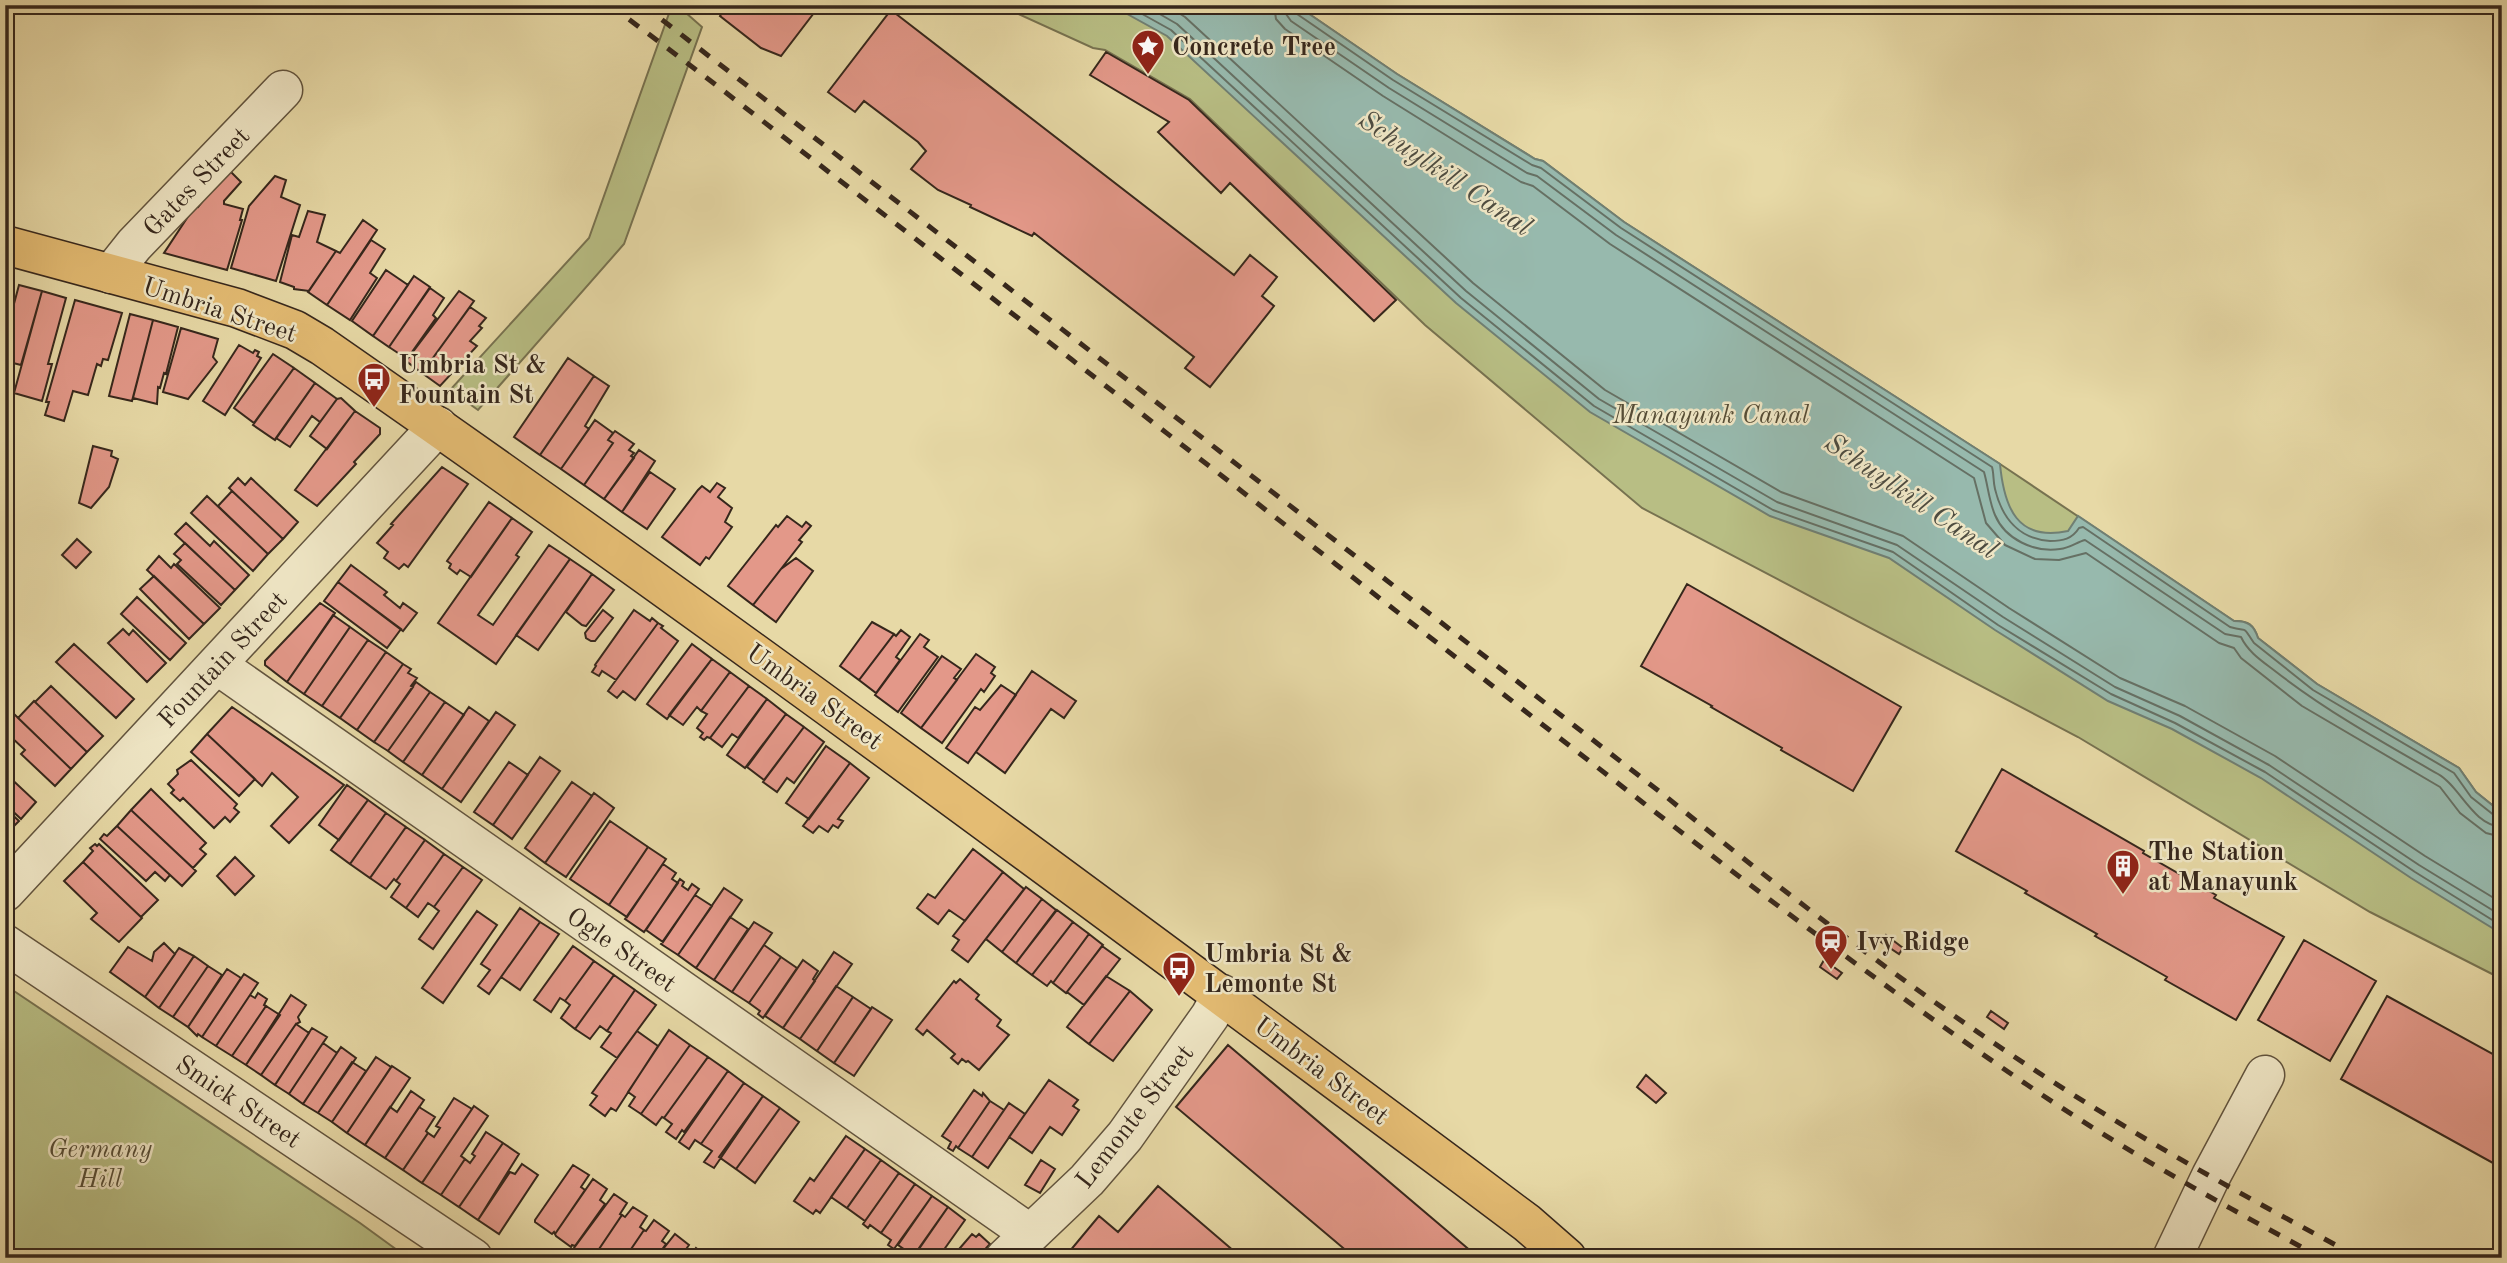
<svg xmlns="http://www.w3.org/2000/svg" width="2507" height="1263" viewBox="0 0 2507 1263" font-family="'Old Standard TT',serif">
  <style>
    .green { fill: #b8be84; stroke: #777250; stroke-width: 2 }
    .water { fill: #97b9ad; stroke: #707f73; stroke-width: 2 }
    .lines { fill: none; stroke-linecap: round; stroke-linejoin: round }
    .shore { stroke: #667064; stroke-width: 2 }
    .building { fill: #e39889; stroke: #36271c; stroke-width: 2 }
    .minor-casing { stroke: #62543e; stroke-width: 41 }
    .major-casing { stroke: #36271c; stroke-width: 41 }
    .minor { stroke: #efe6c5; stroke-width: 38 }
    .major { stroke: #e4bc73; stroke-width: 38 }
    .rail { stroke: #36271c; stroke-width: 5; stroke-dasharray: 12 12; stroke-linecap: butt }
    .labels { text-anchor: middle; stroke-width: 5; stroke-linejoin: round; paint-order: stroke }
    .poi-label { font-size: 26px; font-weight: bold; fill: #36271c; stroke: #efe6c5; text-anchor: start }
    .street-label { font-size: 26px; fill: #36271c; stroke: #efe6c5 }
    .park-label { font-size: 26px; font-style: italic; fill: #564d36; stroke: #efe6c5 }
    .water-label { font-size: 28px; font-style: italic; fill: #4e4c40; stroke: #efe6c5 }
  </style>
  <rect width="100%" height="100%" fill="#e7d9a6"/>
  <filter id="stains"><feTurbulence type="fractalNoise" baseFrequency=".00286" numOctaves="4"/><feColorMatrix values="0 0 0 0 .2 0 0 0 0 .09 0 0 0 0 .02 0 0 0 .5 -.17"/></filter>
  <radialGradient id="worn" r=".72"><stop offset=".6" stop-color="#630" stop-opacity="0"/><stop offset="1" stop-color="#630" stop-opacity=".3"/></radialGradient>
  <path class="green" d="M672,5H677L702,27L624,244L478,410L450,390L589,238Z
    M999,5H1296L1397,74L1535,159L1543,161L1624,222L2000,464L2234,621C2248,620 2254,625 2258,638L2317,684L2459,768L2476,792L2502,813V979L2370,912L2078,737L1642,508L1425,325L1190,99L1105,50L1093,48Z
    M5,985L360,1223L408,1258H5Z"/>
  <path class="water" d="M1111,5H1296L1397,74L1535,159L1543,161L1624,222L2000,464C2004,507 2017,542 2068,531L2078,516L2234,621C2248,621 2254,625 2258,638L2317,684L2459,768L2476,792L2502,813V934L2411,878L2261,778L2172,729L2108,701L1995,630L1889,558L1770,516L1590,412L1456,303L1167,36Z"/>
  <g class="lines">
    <path class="shore" d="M1126,5L1171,30L1461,298L1594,406L1773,510L1893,552L1998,625L2111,694L2175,723L2265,772L2415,872L2502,926
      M1144,5L1177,24L1466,291L1599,399L1777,502L1897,545L2003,617L2115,687L2180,716L2269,765L2419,865L2502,916
      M1166,5L1185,17L1473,283L1605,390L1781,492L1903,536L2009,608L2120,678L2185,706L2275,756L2425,856L2502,903
      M1274,5L1276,19L1285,29L1383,96L1521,182L1533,186L1610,244L1974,478L1986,523L2005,545L2035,559L2059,560L2086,553L2219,643L2234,648L2241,658L2302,706L2440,787L2460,813L2486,833L2502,837
      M1284,5L1286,14L1291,21L1389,88L1527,173L1537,176L1616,235L1984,472C1988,486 1989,501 1995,515C2005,539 2034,553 2060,549C2070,548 2077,542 2085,540L2225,634L2241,637C2248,652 2262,661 2275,671C2325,710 2382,742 2438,774C2460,786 2472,825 2502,827
      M1293,5L1297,14L1393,80L1532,165L1541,168L1621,228L1992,467C1994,474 1993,481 1995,489C2002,518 2019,539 2050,541C2063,541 2072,539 2079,528L2083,527L2230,627C2250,633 2241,624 2254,643L2313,690L2454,773L2471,797L2495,816L2502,818"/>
  </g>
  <path class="building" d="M728,5H820L781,56L761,48L720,16Z
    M891,10L1234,275L1250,255L1277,277L1262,296L1274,306L1210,387L1185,368L1194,357L1034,233L1032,236L970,207L971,205L938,190L911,169L926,151L918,142L864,101L855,112L828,92Z
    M1106,52L1189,100L1396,300L1374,321L1230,183L1221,193L1158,132L1169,122L1090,75Z
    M228,169L241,182L224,201V204L243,209L240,220H242L227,270L164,253L195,206L198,207Z
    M275,176L286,180L281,197L300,205L276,281L231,268L249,206Z
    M308,211L325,215L317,242L336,251L309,291L294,289V287L280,282L292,235L299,237Z
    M363,220L377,230L327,305L308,292L336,251L340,253Z
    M371,240L385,249L370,273L377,278L350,320L327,305Z
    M386,270L408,285L373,336L352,321Z
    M414,276L430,287L389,347L373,336Z
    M19,285L42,291L21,365L5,361V329L7,330Z
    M430,288L444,298L433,315L436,318L407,359L389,347Z
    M42,291L66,298L48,364H52L42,401L14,393Z
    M459,291L474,301L422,373L406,361Z
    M75,300L122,313L108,360L103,359L101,366L97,364L88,395L73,391L64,421L45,415L49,402H46Z
    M470,307L486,318L479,326L482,328L470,341L477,346L440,386L422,373Z
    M130,314L153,320L132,401L109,396Z
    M153,320L178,327L166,374L164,373L160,388L158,387L157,404L133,398Z
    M181,328L218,339L213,357L217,362L188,399L163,392Z
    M239,345L253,353L255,350L259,352L257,356L261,358L225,415L203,401Z
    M273,354L294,368L254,423L234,408Z
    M568,358L594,376L540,455L514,437Z
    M294,368L315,383L275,440L253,425Z
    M594,376L609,386L585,426L589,429L561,469L540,455Z
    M315,383L337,399L320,422L312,416L290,447L276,438Z
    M341,398L355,411L327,449L310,436L337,399Z
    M355,411L380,428V434L354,462L356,464L317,506L295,490Z
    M595,420L613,433L608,440L613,443L584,485L561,469Z
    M615,431L634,444L629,450L634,453L631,456L634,458L604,499L584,485L613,443L608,440Z
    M93,446L112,451L111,456L118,459L109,487L91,508L79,503Z
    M639,450L655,461L622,512L604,499Z
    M442,467L468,484L408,567L404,564L399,569L384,558L388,552L377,543L393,525L391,524Z
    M650,472L675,489L647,529L622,512Z
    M238,478L245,485L251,478L298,522L283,539L229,488Z
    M717,483L725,488L718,497L732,508L725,522L732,527L709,559L706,557L700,565L662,537L698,490L702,486L710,492Z
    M232,491L283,539L268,554L218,506Z
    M207,496L268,554L253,571L191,513Z
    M489,502L512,518L471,577L460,570L457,574L449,568L451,564L447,561Z
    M787,516L802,527L806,522L811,526L799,540L802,542L753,605L728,586L776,525L778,527Z
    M512,518L532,532L516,555L519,557L478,615L493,625L549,545L570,559L496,664L438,623Z
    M186,523L210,546L214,541L249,575L235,590L175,534Z
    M77,539L91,552L76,568L62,555Z
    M185,543L235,590L221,605L177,564L181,560L174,554Z
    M159,556L171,568L174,564L220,608L204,624L147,570Z
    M796,558L813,571L776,622L753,605L781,569Z
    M570,559L592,574L538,650L516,635Z
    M351,565L387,592L384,595L400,608L403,603L417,613L403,631L338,582Z
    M592,574L614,590L586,626L582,625L566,612Z
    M154,576L204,624L189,639L140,589Z
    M338,582L401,629L387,648L324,601Z
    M1687,584L1901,707L1853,791L1781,750L1782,748L1711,707L1712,706L1641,666Z
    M137,597L186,643L170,660L121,614Z
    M320,603L335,613L287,682L265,665V661Z
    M603,610L613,618L595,641H591L586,638L585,633Z
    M634,610L650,621L652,618L658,623L616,680L602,671L599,676L592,672L596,666L595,665Z
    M333,615L350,627L304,694L287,682Z
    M872,622L894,634L859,680L840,666Z
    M658,623L663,626L661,628L678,641L635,700L623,691L617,698L608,691Z
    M350,627L368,640L322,706L304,694Z
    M123,629L129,635L133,630L166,663L147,682L108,643Z
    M901,630L910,637L896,657L900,660L876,693L859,680L894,634L896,636Z
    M920,634L929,640L924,647L938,657L898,712L875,695Z
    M368,640L386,652L340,718L322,706Z
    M74,644L134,699L116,718L56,662Z
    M692,644L712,659L667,719L647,704Z
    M386,652L403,664L357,730L340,718Z
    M976,654L995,667L991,673L995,676L984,692L981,689L942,743L921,728Z
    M942,656L961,669L954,678L957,680L921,728L901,713Z
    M712,659L730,672L701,711L697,707L683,725L669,715Z
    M403,664L411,669L408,673L417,678L411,686L413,687L374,742L357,730Z
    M1032,671L1076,701L1064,718L1051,709L1005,773L976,752Z
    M730,672L749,686L710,738L707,737L704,740L700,737L703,733L697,728L707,714L701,711Z
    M416,682L430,692L388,751L374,742Z
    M1001,685L1016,695L968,763L946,748L975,707L980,710Z
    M51,686L103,736L87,752L35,702Z
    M749,686L767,699L738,738L732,734L722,747L710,738Z
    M430,692L445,702L403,762L388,751Z
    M767,699L786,714L745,768L727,755Z
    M34,701L87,752L71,769L18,718Z
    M445,702L464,715L422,775L403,762Z
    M232,707L344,785L289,843L271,826L298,797L272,773L262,786L207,734Z
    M469,707L489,721L442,789L422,775Z
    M496,712L515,725L461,802L442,789Z
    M13,713L71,769L55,786L21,754L25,750L10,736L5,739V721Z
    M786,714L804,727L764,780L747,767Z
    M804,727L824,742L794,783L787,778L777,792L763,782Z
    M207,734L255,779L239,796L191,752Z
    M826,746L850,763L809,819L786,803Z
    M540,757L560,771L512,839L493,825Z
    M191,760L237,804L234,808L239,812L230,822L225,817L214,828L183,798L180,801L171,793L174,790L168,784L178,774L177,770Z
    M509,762L528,775L493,825L474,812Z
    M850,763L869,778L838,819L843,821L838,828L833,825L828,832L819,826L813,833L803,826Z
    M2002,769L2144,851L2143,853L2216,895L2214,898L2284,937L2236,1020L2165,980L2167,977L2095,936L2097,934L2025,893L2027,891L1956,851Z
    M5,773L36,802L21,819L5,804Z
    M572,782L592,796L545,863L525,848Z
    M347,785L368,800L339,840L319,825Z
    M151,789L206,843L200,849L206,854L193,868L131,810Z
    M594,793L614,808L566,877L545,863Z
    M368,800L386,813L350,864L331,850Z
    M5,808L19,821L5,835Z
    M131,810L196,871L182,886L117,826Z
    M386,813L406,827L370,878L350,864Z
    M610,821L648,847L609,905L570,879Z
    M117,826L170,875L165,881L155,872L146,881L100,839L104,834L107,836Z
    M406,827L425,840L396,881L394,879L386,889L370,878Z
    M425,840L444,854L406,908L391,897L400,884L396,881Z
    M95,844L97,846L99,844L158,900L141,917L83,862L93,851L90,848Z
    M648,847L666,859L627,917L609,905Z
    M973,849L1003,872L965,921L949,910L938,924L917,908L928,894L935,898Z
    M444,854L463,867L434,907L428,903L418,917L406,908Z
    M235,857L254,876L235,895L217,876Z
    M83,862L142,918L119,942L91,919L97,913L64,881Z
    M663,864L676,873L672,879L678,883L644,932L625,919Z
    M463,867L482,880L433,949L419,939L439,911L434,907Z
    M1003,872L1024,889L968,962L952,950L959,940L953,936Z
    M680,879L684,882L682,886L688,890L692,884L699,889L663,942L646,930Z
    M1026,887L1042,899L1002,952L986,939Z
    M724,888L742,900L696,968L678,955Z
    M695,895L712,906L678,955L661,944Z
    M1042,899L1056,910L1016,963L1002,952Z
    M520,908L540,922L489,994L478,986L490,970L481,964Z
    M1057,910L1073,922L1032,975L1016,963Z
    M477,911L497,925L443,1003L422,988Z
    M730,917L748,929L714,980L696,968Z
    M540,922L559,934L520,990L501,977Z
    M754,922L772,933L732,992L714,980Z
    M1073,922L1089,934L1053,983L1051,981L1047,986L1032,975Z
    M1089,934L1103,945L1066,993L1053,983Z
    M1886,935L1903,948L1899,954L1881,942Z
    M2304,940L2376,981L2330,1061L2258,1020Z
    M164,943L175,954L145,997L110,972L128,947L152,961L154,952Z
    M764,945L781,957L749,1003L732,992Z
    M573,946L594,961L565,1001L560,998L551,1012L534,1000Z
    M1102,946L1120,959L1084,1005L1067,992Z
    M179,948L194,956L159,1008L145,997Z
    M834,952L852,964L800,1039L783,1028Z
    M194,956L208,966L173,1017L159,1008Z
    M781,957L797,968L763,1018L758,1014L760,1011L749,1003Z
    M803,960L818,971L813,979L815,981L783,1028L765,1016Z
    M1824,960L1842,973L1837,979L1820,967Z
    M594,961L614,975L575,1029L561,1018L570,1005L565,1001Z
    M208,966L222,975L188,1027L173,1017Z
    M227,969L241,978L202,1037L198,1034L197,1036L188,1027Z
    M244,974L258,983L216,1046L202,1037Z
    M614,975L635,990L607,1031L600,1026L590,1039L575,1029Z
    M1106,976L1130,991L1089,1044L1067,1027Z
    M960,979L979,995L976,999L1001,1020L997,1026L1009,1035L979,1070L968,1061L966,1062L962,1059L958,1064L951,1058L955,1054L927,1030L923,1035L916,1029L954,981L956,983Z
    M836,986L853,997L817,1051L800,1039Z
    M635,990L656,1005L617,1058L601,1047L611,1033L607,1031Z
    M1130,991L1152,1010L1113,1061L1089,1044Z
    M258,993L267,999L264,1005L266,1006L232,1056L216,1046L250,995L255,998Z
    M291,995L306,1005L298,1017L300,1022L296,1024L261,1075L246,1065Z
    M2387,996L2502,1059V1168L2341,1079Z
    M853,997L871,1009L834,1063L817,1051Z
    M266,1006L280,1015L246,1065L232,1056Z
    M872,1007L892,1020L854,1076L834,1063Z
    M1991,1011L2008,1023L2004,1029L1987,1017Z
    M296,1024L309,1033L275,1085L261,1075Z
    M312,1028L327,1037L289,1094L275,1085Z
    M669,1030L690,1045L641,1114L629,1106L635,1097L628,1092Z
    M637,1031L658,1046L616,1111L611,1108L605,1116L590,1105L597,1096L592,1093Z
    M323,1043L337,1053L303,1104L289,1094Z
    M690,1045L708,1057L664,1118L662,1117L656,1125L641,1114Z
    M1228,1045L1479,1258H1355L1176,1107Z
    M341,1047L356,1058L318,1113L303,1104Z
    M376,1057L391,1067L347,1133L332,1122Z
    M708,1057L728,1071L684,1132L682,1130L676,1139L666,1132L672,1124L664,1118Z
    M352,1062L366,1071L332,1122L318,1113Z
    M392,1066L410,1078L365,1145L347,1133Z
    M728,1071L744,1083L701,1144L695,1140L689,1149L679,1142Z
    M1646,1075L1666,1093L1656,1103L1637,1087Z
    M1049,1080L1078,1100L1073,1106L1079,1110L1062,1135L1050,1127L1032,1153L1009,1137Z
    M744,1083L763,1096L714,1168L704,1162L712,1151L701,1144Z
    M974,1090L982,1096L983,1093L990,1101L958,1148L956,1146L953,1151L948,1148L951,1142L942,1136Z
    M411,1091L424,1100L385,1158L365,1145L390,1107L397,1112Z
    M763,1096L780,1108L736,1169L719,1157Z
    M454,1098L472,1109L422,1183L403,1170L428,1133L434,1137L440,1128L436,1126Z
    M990,1101L1004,1110L972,1157L958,1148Z
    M1009,1103L1025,1114L988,1168L972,1157Z
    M474,1106L488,1116L461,1156L465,1159L441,1195L422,1183Z
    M419,1107L435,1117L426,1131L428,1133L403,1170L385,1158Z
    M780,1108L799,1122L755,1183L736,1169Z
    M486,1132L503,1143L459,1207L441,1195L465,1159L470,1163L475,1156L472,1154Z
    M846,1136L865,1149L820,1213L816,1210L813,1214L794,1201L810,1178L814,1181Z
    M503,1143L519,1154L478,1220L459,1207Z
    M865,1149L881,1160L847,1208L831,1197Z
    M881,1160L899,1173L865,1221L847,1208Z
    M1041,1160L1055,1169L1040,1193L1025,1185Z
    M522,1164L538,1175L499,1234L478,1220L510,1172L515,1174Z
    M573,1165L589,1175L581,1187L585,1190L555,1234L554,1232L552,1234L535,1222V1220Z
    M899,1173L915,1184L881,1233L870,1225L868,1228L863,1224Z
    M593,1179L607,1189L600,1200L605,1204L575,1246L572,1245L571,1247L556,1236L555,1234Z
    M915,1184L932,1196L894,1249L888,1245L891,1240L881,1233Z
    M1158,1186L1242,1258H1064L1099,1216L1118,1232Z
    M614,1194L627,1203L620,1214L622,1215L593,1258H588L574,1248Z
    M932,1196L948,1207L914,1256L898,1245Z
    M633,1207L647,1216L640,1227L644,1230L625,1258H593L622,1215L625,1217Z
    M948,1207L965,1220L938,1258H912Z
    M654,1220L669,1231L662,1241L666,1244L656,1258H625L644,1230L646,1231Z
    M675,1234L689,1245L682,1255L687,1258H656Z
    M972,1234L976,1237L979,1234L990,1244L977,1258H972L960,1248Z
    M696,1248L710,1258H689Z"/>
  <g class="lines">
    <defs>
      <path id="minor" d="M111,274L134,245L283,90
        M217,665L1029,1233
        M5,892L438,426
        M5,944L473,1258
        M1005,1258L1087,1180L1125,1136L1210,1016L1222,994
        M2172,1258L2211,1176L2265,1075"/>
      <path id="major" d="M5,245L237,308L295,330L322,346C708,614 1085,894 1463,1175L1527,1223L1567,1258"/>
    </defs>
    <use href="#minor" class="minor-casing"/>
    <use href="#major" class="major-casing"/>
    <use href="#minor" class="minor"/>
    <use href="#major" class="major"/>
    <path class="rail" d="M610,5L703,75C964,276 1225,478 1485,680C1663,818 1840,958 2026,1084C2121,1149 2221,1204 2322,1258
      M643,5L1664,795C1805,909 1951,1021 2106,1115C2189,1166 2274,1212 2360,1258"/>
  </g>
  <defs>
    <symbol id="sight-pin" viewBox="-11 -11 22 30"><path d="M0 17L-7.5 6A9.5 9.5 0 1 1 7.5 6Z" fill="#8f2418" stroke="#efe6c5"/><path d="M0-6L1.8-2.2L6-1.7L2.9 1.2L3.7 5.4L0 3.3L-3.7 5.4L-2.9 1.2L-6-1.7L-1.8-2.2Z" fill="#fff"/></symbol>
    <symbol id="bus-pin" viewBox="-11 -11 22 30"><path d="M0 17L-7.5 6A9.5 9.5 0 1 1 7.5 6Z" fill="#8f2418" stroke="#efe6c5"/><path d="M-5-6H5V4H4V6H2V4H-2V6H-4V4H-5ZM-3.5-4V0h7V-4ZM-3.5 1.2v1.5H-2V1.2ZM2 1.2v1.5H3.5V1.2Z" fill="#fff"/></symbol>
    <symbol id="building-pin" viewBox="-11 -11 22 30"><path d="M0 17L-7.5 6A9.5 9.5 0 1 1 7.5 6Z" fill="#8f2418" stroke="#efe6c5"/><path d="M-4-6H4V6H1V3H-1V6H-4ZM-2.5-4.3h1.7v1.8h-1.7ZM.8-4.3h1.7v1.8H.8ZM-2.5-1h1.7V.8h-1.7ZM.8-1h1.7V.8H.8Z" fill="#fff"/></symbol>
    <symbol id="station-pin" viewBox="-11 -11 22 30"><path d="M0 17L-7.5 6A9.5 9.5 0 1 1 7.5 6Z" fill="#8f2418" stroke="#efe6c5"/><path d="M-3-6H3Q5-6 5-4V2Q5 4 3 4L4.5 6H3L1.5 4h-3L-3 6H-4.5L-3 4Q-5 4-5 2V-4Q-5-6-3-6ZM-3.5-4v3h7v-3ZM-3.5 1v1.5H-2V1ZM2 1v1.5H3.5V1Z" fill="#fff"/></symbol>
  </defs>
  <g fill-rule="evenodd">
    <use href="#sight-pin" x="1129" y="27" width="38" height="52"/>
    <use href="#bus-pin" x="355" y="360" width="38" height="52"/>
    <use href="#building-pin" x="2104" y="847" width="38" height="52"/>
    <use href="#station-pin" x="1812" y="922" width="38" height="52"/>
    <use href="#bus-pin" x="1160" y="949" width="38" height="52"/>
  </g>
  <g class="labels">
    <g class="poi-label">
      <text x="1172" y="55">Concrete Tree</text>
      <text x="398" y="373">Umbria St &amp;<tspan x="398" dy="30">Fountain St</tspan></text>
      <text x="2148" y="860">The Station<tspan x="2148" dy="30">at Manayunk</tspan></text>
      <text x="1856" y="950">Ivy Ridge</text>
      <text x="1204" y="962">Umbria St &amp;<tspan x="1204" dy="30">Lemonte St</tspan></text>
    </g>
    <g class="street-label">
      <text transform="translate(196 181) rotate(-46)" y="9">Gates Street</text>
      <text transform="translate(220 309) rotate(18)" y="9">Umbria Street</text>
      <text transform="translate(222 659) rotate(-47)" y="9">Fountain Street</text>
      <text transform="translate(815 696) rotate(36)" y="9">Umbria Street</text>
      <text transform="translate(622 949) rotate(35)" y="9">Ogle Street</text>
      <text transform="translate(1322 1070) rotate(37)" y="9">Umbria Street</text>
      <text transform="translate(239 1101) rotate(34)" y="9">Smick Street</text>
      <text transform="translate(1134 1116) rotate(-52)" y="9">Lemonte Street</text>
    </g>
    <g class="park-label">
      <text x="1711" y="423">Manayunk Canal</text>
      <text x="100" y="1157">Germany<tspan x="100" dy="30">Hill</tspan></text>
    </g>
    <g class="water-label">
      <text transform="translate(1446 172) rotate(34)" y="10">Schuylkill Canal</text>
      <text transform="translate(1912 495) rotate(34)" y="10">Schuylkill Canal</text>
    </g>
  </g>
  <rect width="2507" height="1263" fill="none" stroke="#e7d9a6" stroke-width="28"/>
  <rect x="7" y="7" width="2493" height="1249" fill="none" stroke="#36271c" stroke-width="3.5"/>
  <rect x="14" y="14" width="2479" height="1235" fill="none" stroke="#36271c" stroke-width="2"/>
  <rect width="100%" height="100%" filter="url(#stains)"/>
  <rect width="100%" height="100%" fill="url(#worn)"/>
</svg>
